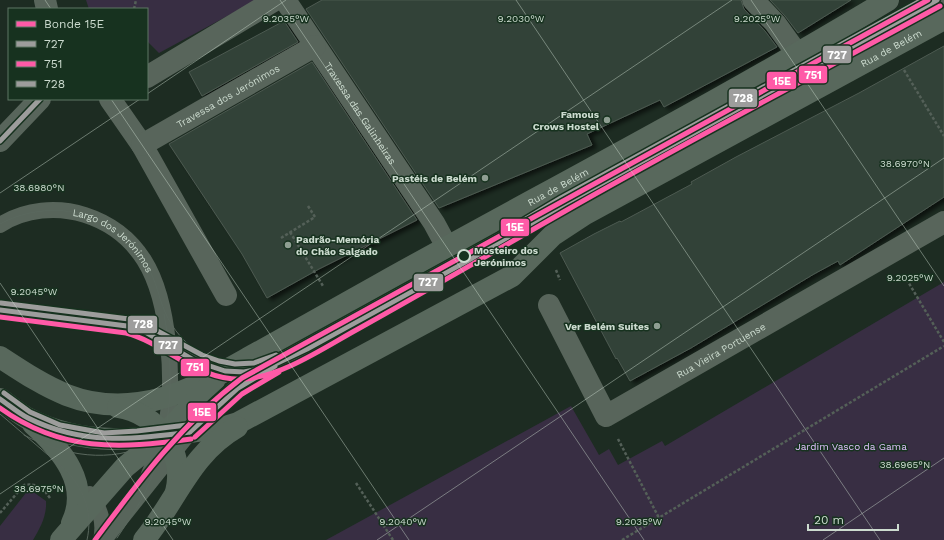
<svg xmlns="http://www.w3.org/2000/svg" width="944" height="540" viewBox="0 0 944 540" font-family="'Work Sans',sans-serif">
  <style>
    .green { fill: #382e43 }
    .building { fill: #314237; stroke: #4d5a51; filter: url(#shadow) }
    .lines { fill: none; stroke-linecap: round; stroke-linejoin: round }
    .path { stroke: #546058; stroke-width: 2.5; stroke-dasharray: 3 2; stroke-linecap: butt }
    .lane { stroke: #58655b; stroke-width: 16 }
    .street { stroke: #58655b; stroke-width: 22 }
    .secondary { stroke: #58685c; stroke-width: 22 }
    .tram { stroke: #5a685e; stroke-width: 1 }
    .bus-1-casing { stroke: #17321f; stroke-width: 8 }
    .bus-2-casing { stroke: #17321f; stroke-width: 8 }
    .bus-3-casing { stroke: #17321f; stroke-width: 8 }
    .bus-1 { stroke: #9d9d9c; stroke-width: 5 }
    .bus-2 { stroke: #ff5aa7; stroke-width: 5 }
    .bus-3 { stroke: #9d9d9c; stroke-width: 5 }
    .tram-1-casing { stroke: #17321f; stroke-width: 8 }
    .tram-1 { stroke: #ff5aa7; stroke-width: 5 }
    .ticks { fill: none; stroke: #ccdbcf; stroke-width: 1; stroke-opacity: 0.45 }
    .poi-dot { fill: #8f9e92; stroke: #17321f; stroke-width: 1.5 }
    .stop-dot { fill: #17321f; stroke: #ccdbcf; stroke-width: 2 }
    .labels { text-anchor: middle; stroke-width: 3; stroke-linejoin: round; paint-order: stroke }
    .street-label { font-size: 10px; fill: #ccdbcf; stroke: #17321f }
    .poi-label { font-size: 10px; font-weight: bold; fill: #ccdbcf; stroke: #17321f; text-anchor: end }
    .stop-label { font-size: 10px; font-weight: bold; fill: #ccdbcf; stroke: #17321f; text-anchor: start }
    .park-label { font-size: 10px; fill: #e0c1fd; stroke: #17321f }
    .ticks-label { font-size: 10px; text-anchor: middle; fill: #ccdbcf; stroke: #17321f; stroke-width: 3; stroke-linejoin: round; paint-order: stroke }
    .line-badge { stroke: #17321f; stroke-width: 1.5 }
    .badge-label { font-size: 11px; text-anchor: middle; font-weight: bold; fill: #fff }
  </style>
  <defs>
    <filter id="shadow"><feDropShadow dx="4.5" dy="2.5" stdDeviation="2" flood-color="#0009"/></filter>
  </defs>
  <rect width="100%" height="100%" fill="#1d2c22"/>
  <path class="green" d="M86,0H257L159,53L147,41V9H89Z
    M944,282V540H326L571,406L599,455L609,449L618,465L662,441L665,446Z
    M29,489L46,501C47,516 40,528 33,540H0V526Z"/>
  <path class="building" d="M322,0H741L744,9L765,31L777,47L664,107L660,100L587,134L592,145L439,208L306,9Z
    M770,0H851L798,33L785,16Z
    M284,21L298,42L202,96L189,72Z
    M944,46V197L840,265L838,261L814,274L691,348L630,381L617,358L616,359L560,253L594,234L620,221L621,222L692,184L691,182L736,157L859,93Z
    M312,62L417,220L319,269L267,298L242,254L169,144Z"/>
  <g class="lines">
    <path class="path" d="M134,9L136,0
      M904,70L944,136
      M290,232L323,286
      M281,238L315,217L308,206
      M556,270L560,280
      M904,275L944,342
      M618,439L659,518
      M356,483L393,540
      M0,513L24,485C37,483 43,488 50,498
      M622,540L944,346"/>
    <path class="lane" d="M0,225C25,209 57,206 85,215C110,223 130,238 144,260C170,301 176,388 164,435C161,449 153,463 148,477
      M0,310L127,326C163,337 192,367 230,372
      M90,494C100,509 105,522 101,540
      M104,540L190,432L238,388L267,371L503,241L564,204L937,0"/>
    <g class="street">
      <path d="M45,0L47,9"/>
      <path id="s1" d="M285,0L434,223L447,247"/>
      <path d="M753,0L775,23L798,55"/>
      <path d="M147,77L275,0"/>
      <path d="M110,99L142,145L226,295"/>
      <path d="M0,141L40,99"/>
      <path id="s2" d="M142,145L315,46"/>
      <path id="s3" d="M549,305L606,416L944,222"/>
    </g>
    <g class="secondary">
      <path id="s4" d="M0,357C46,387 81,411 139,403C183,397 221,373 259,352C300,329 341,306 382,283C551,189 723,100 888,0"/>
      <path id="s5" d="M0,399C9,405 18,413 27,418C93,452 155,437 225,427L238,423L512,276L553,235L585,214L944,19"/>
      <path d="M118,407C157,413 186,453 176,492"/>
      <path d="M33,424C61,449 91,484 72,523"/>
      <path d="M61,540L125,467L164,435L214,381"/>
      <path d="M144,540C177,500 190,454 237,427"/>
    </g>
    <g class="tram">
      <path id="s6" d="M0,224C22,212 48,208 73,212C105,216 134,239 148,267C156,281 159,298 165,312C180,347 217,371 255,364C268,361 280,355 292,350"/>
      <path d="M0,414L68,472C85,493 93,513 87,540"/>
      <path d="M24,435C64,456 110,464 152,443C165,436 178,427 191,420C219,404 248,389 276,374"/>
      <path d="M117,538C125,526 133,514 140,502C172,442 176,379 164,314"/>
    </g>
    <defs>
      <path id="bus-1" d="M0,141L40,99
        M0,310L127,326L142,330L195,361L225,371L244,372L269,367L307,349L467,261L564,204L937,0
        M0,399C9,405 18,413 28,418C82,445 132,440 190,432
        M190,432L238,388L275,366"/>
      <path id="bus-2" d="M0,317L126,333C167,344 198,382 245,379C283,376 325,347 358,329C428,290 497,250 567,210C690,140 816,74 940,6
        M0,408C61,452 119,449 191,439
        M195,437L242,394L279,372"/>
      <path id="bus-3" d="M1,303L129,319L150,327L202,355L219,361L235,364L254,363L276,355
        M4,393L30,412L60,425L104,433L137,431L187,425L234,382L263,365L499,235L561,198L922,0"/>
    </defs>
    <use href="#bus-1" class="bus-1-casing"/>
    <use href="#bus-2" class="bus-2-casing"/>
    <use href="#bus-3" class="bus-3-casing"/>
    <use href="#bus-1" class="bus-1"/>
    <use href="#bus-2" class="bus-2"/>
    <use href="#bus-3" class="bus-3"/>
    <defs>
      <path id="tram-1" d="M95,540C139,481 182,423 242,378L928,0"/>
    </defs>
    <use href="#tram-1" class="tram-1-casing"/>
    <use href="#tram-1" class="tram-1"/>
  </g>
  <path class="ticks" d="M45,0L51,9M280,0L644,540M516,0L880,540M751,0L944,286M147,94L286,0M111,99L409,540M0,193L140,99M0,283L173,540M0,494L732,0M377,540L944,158M823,540L944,458"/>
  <g class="poi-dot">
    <circle cx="607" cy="120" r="4"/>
    <circle cx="485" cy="178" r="4"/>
    <circle cx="288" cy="245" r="4"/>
    <circle cx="657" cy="326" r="4"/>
  </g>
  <circle class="stop-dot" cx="464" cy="256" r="6"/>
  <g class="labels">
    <g class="street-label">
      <text dy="4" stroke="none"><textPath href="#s5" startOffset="1004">Rua de Belém</textPath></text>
      <text dy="4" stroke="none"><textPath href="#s2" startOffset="99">Travessa dos Jerónimos</textPath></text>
      <text dy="4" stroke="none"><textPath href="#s1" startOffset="136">Travessa das Galinheiras</textPath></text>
      <text dy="4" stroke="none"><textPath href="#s4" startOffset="623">Rua de Belém</textPath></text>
      <text dy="4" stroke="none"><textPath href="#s6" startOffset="126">Largo dos Jerónimos</textPath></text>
      <text dy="4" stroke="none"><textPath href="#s3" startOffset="257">Rua Vieira Portuense</textPath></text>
    </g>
    <g class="poi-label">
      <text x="599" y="118">Famous<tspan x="599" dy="12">Crows Hostel</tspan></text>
      <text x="477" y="182">Pastéis de Belém</text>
      <text x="296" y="243" text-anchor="start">Padrão-Memória<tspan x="296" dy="12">do Chão Salgado</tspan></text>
      <text x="649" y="330">Ver Belém Suites</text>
    </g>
    <g class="stop-label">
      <text x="474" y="254">Mosteiro dos<tspan x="474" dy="12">Jerónimos</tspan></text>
    </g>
    <g class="park-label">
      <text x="851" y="450">Jardim Vasco da Gama</text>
    </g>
  </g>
  <g class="ticks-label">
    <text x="286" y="22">9.2035°W</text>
    <text x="521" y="22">9.2030°W</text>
    <text x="757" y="22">9.2025°W</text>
    <text x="905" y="167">38.6970°N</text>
    <text x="39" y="191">38.6980°N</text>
    <text x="910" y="281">9.2025°W</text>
    <text x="34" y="295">9.2045°W</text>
    <text x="905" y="468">38.6965°N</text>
    <text x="39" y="492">38.6975°N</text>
    <text x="168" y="525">9.2045°W</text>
    <text x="403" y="525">9.2040°W</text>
    <text x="639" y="525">9.2035°W</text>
  </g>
  <g class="line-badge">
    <rect x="822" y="45" width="30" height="19" rx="4" fill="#9d9d9c"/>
    <rect x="798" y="65" width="30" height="19" rx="4" fill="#ff5aa7"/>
    <rect x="766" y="71" width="31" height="19" rx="4" fill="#ff5aa7"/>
    <rect x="728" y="88" width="30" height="20" rx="4" fill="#9d9d9c"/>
    <rect x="500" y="218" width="30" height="19" rx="4" fill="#ff5aa7"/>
    <rect x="413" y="273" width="31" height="19" rx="4" fill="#9d9d9c"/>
    <rect x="127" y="315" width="31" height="19" rx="4" fill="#9d9d9c"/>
    <rect x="153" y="336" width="30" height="19" rx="4" fill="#9d9d9c"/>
    <rect x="180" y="358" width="30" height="19" rx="4" fill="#ff5aa7"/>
    <rect x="187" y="402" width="30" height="20" rx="4" fill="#ff5aa7"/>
  </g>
  <g class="badge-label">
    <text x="837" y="59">727</text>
    <text x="813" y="79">751</text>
    <text x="782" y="85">15E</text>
    <text x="743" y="102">728</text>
    <text x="515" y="231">15E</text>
    <text x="428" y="286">727</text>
    <text x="143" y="328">728</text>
    <text x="168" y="349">727</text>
    <text x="195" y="371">751</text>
    <text x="202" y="416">15E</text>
  </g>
  <rect x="8" y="8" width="140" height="92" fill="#17321f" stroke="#5f7665"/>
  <rect x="16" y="21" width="20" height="6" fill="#ff5aa7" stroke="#5f7665"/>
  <text x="44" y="28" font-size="12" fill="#ccdbcf">Bonde 15E</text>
  <rect x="16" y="41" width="20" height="6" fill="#9d9d9c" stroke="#5f7665"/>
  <text x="44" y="48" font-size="12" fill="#ccdbcf">727</text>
  <rect x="16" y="61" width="20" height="6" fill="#ff5aa7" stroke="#5f7665"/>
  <text x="44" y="68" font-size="12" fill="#ccdbcf">751</text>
  <rect x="16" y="81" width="20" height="6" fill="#9d9d9c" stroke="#5f7665"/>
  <text x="44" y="88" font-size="12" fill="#ccdbcf">728</text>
  <path d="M808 524v6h90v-6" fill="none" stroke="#ccdbcf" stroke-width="2"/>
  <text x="814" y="524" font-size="12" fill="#ccdbcf" stroke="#17321f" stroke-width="3" paint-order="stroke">20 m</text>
</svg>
